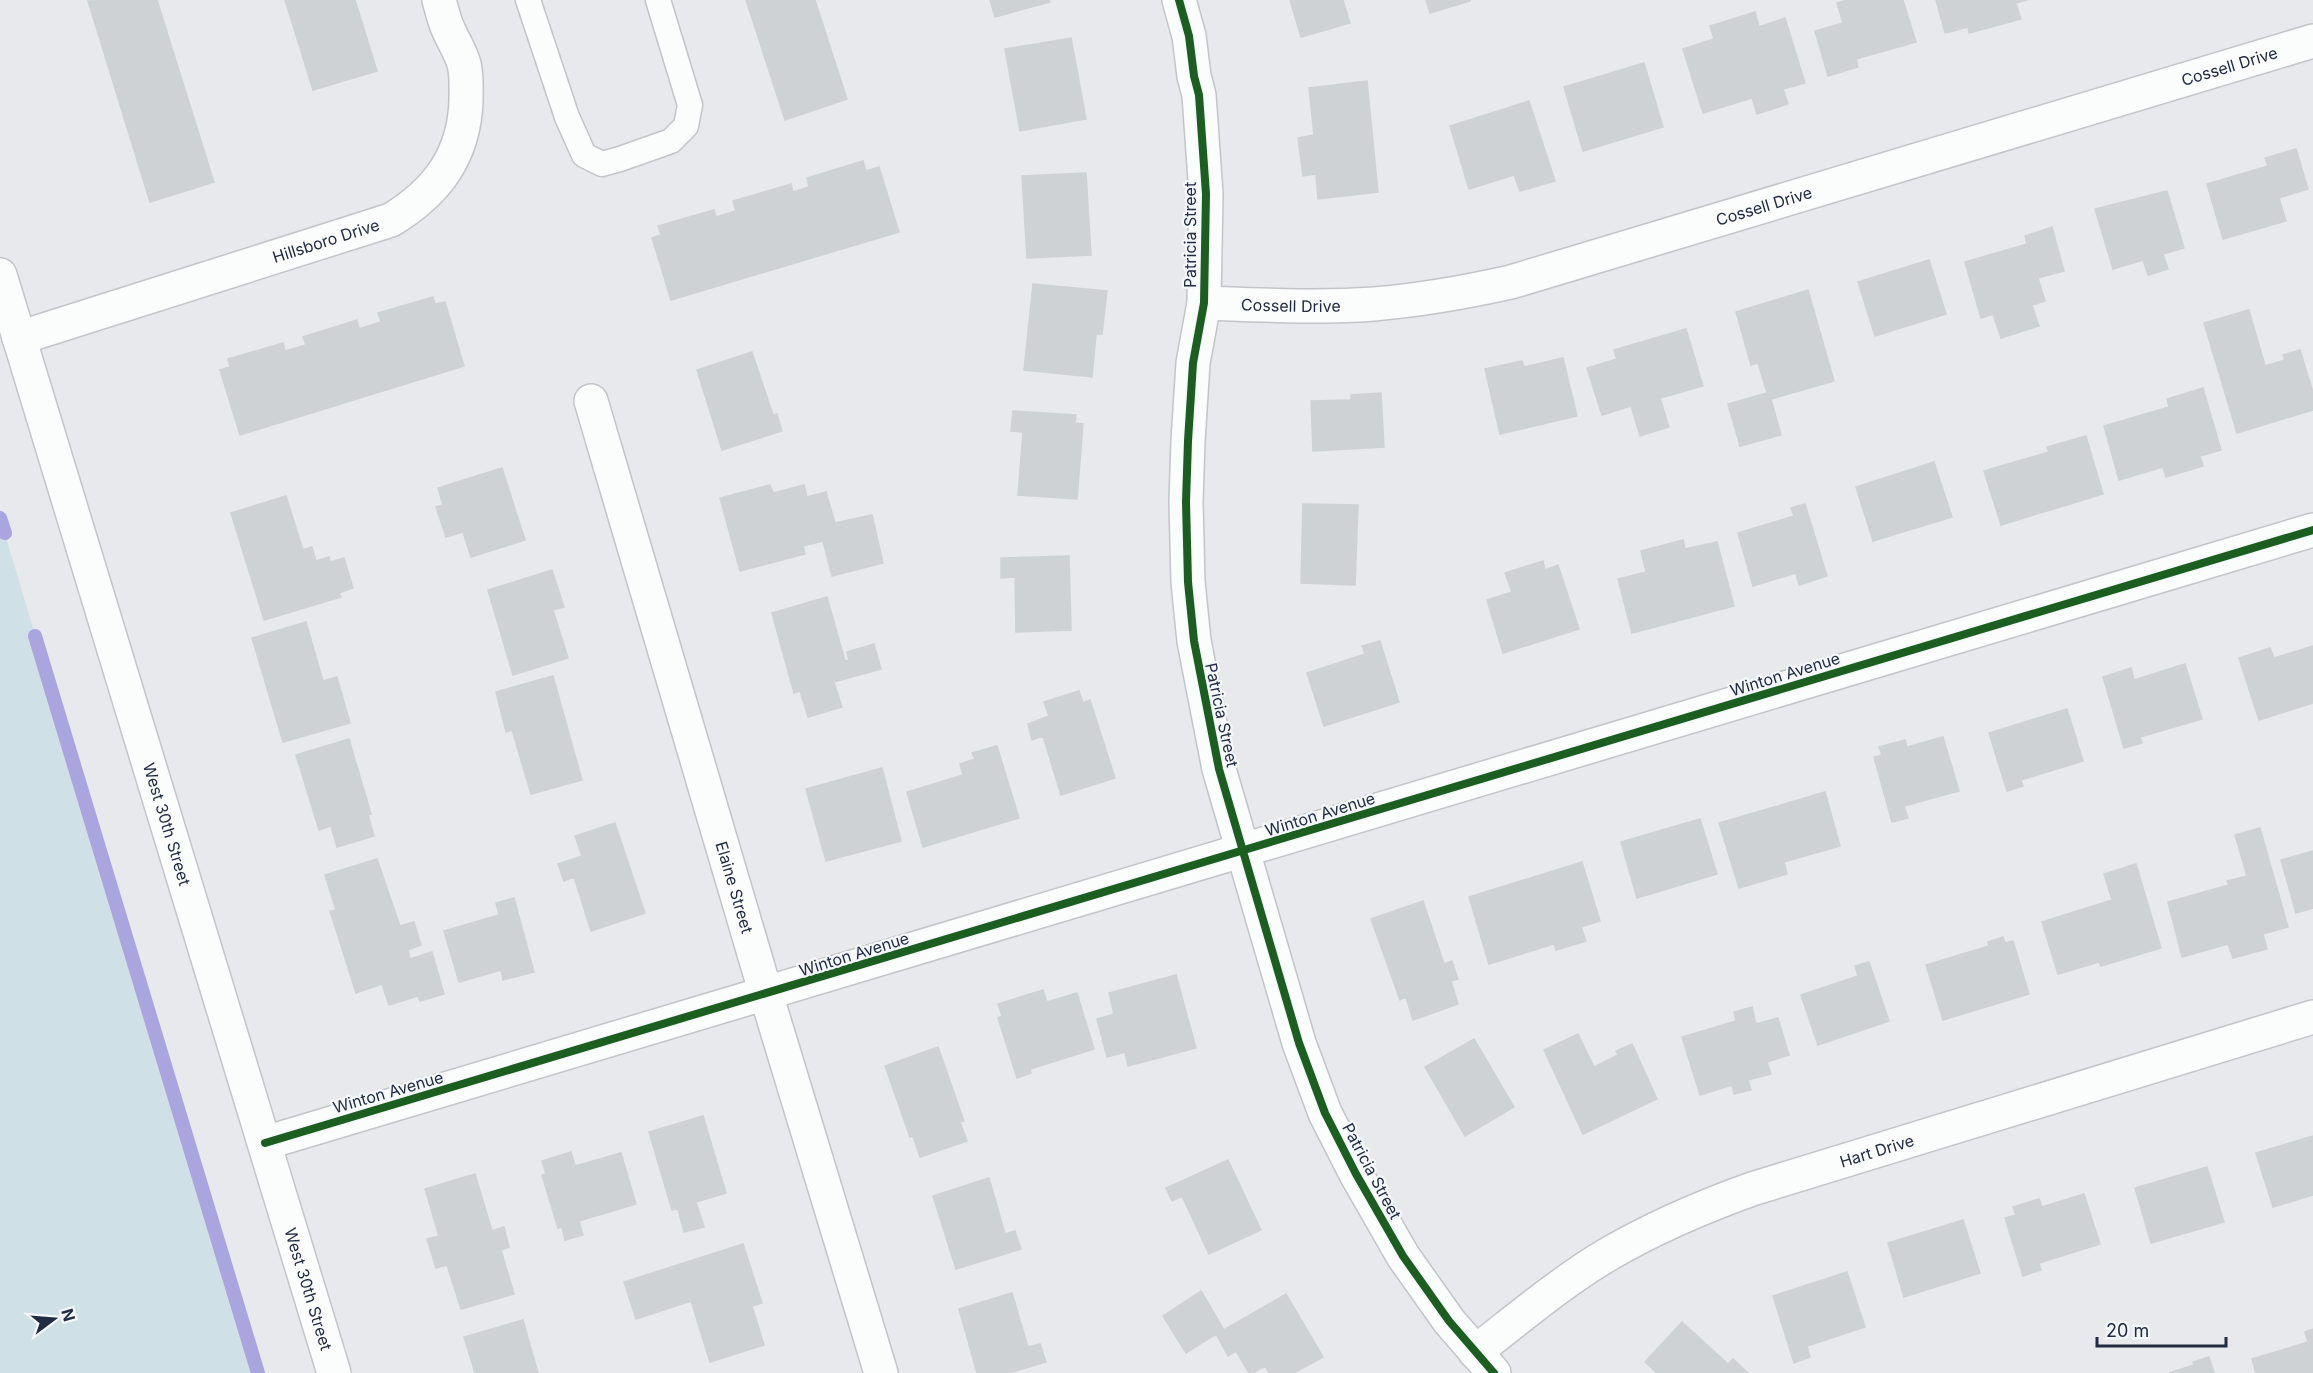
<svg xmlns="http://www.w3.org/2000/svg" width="2313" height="1373" viewBox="0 0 2313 1373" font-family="Inter,sans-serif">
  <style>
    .green { fill: #cfe0e6 }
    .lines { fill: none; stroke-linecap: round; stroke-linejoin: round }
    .stream { stroke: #aaa4df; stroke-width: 14 }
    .building { fill: #cfd2d5; stroke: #cfd2d5; stroke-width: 1.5 }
    .lane-casing { stroke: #c2c5c8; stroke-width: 27 }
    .street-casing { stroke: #c2c5c8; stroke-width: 36 }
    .secondary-casing { stroke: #c2c6ca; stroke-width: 36 }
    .lane { stroke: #fbfcfc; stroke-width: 24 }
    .street { stroke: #fbfcfc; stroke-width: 33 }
    .secondary { stroke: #fbfcfc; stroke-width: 33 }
    .cycleway-casing { stroke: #f5f8fb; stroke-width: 11 }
    .cycleway { stroke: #1b5e20; stroke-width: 8 }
    .labels { text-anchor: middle; stroke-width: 4.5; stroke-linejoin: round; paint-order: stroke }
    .street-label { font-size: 16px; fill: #212c43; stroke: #f5f8fb }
  </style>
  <rect width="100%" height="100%" fill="#e7e9ec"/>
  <path class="green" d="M0,518L257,1373H0Z"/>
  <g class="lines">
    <path class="stream" d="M0,518L5,533
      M35,636L258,1373"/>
  </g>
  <path class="building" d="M157,0L214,182L150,202L88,1Z
    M285,0H355L377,71L313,90Z
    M746,0H815L847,99L785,120Z
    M990,0H1049L1050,2L995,17Z
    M1290,0H1343L1350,23L1301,37Z
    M1426,0H1470V1L1430,13Z
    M1847,0H1903L1916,42L1856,59L1858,67L1828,76L1815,31L1843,23L1837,3Z
    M1936,0H2027L2016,3L2021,19L1969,33L1968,27L1945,33Z
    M1755,12L1759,27L1785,18L1805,83L1783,89L1788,104L1757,114L1752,98L1703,113L1683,49L1714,39L1710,26Z
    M1071,38L1086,119L1020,131L1005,49Z
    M1644,63L1663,127L1583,151L1564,87Z
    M1367,81L1378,192L1318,199L1316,174L1303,176L1298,138L1314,135L1309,88Z
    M1529,101L1555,181L1520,191L1514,175L1469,189L1450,126Z
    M2296,149L2308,189L2279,198L2286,221L2223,239L2207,184L2268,166L2265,158Z
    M863,161L866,171L879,167L899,232L671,300L652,238L661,235L658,226L714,210L716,217L736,211L733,201L791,184L793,192L809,187L807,178Z
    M1086,173L1091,255L1027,258L1022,176Z
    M2167,191L2184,248L2163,254L2168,269L2148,275L2143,260L2113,269L2095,209Z
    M2052,227L2064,271L2038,278L2045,301L2032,305L2039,326L2001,338L1993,314L1981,318L1965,262L2027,244L2025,236Z
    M1929,260L1946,314L1875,336L1858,282Z
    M1033,284L1107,291L1102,334H1096L1092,377L1024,370Z
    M1808,290L1834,381L1771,399L1781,435L1740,446L1728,404L1767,393L1758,363L1751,365L1736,312Z
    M433,297L435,304L445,302L464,366L240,435L220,370L230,367L228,359L283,343L285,351L306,345L303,337L357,320L359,329L381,322L378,313Z
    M2249,310L2265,366L2285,360L2283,355L2300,350L2313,392V410L2237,433L2204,323Z
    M1686,329L1703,386L1660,398L1669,427L1640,436L1631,406L1602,415L1587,368L1617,359L1614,350Z
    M752,352L773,415L777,414L782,431L722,450L697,370Z
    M1563,358L1577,416L1500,434L1485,369L1522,361L1524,367Z
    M2203,388L2221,450L2200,456L2203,466L2166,477L2163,467L2119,480L2104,426L2169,407L2167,399Z
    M1381,393L1384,447L1313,451L1311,401L1351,400V395Z
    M1013,411L1076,415L1075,423L1083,424L1077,499L1018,495L1023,432L1011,431Z
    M2086,436L2103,494L2001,525L1984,471L2049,452L2047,447Z
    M1934,462L1952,517L1873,541L1856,487Z
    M502,468L525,540L471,557L463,532L446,537L436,507L443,505L438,488Z
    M770,485L773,493L804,485L807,497L826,492L835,523L872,515L883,563L832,576L823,541L803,546L805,554L740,571L720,498Z
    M286,496L303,550L312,547L316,561L329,557L330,562L344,558L353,588L339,593L341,597L264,620L231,513Z
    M1303,504L1358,505L1355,585L1301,583Z
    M1805,504L1827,576L1799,585L1796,573L1753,586L1738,533L1794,516L1791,508Z
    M1683,540L1685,549L1717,542L1734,606L1632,633L1618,579L1646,572L1641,551Z
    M1069,556L1071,630L1016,632L1015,577L1001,578V558Z
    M1543,561L1545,570L1558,565L1579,629L1503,653L1487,600L1512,592L1505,573Z
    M552,570L564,607L553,610L568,658L513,675L488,590Z
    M827,597L845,661L849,660L847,652L874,644L881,669L834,682L842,707L808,717L800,691L794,693L772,613Z
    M306,622L323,681L337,677L350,723L283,742L252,638Z
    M1380,641L1399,702L1324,726L1307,673L1365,654L1362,646Z
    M2313,646V703L2259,720L2239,658L2270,648L2274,658Z
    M2185,664L2202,719L2140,737L2142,743L2124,748L2103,677L2131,668L2134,680Z
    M553,676L582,780L531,794L512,730L506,732L496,692Z
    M1079,691L1083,703L1090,700L1115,778L1061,795L1043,736L1032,740L1028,724L1049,716L1044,702Z
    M2067,709L2083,761L2021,780L2023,786L2007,791L1989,733Z
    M1943,737L1959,791L1904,806L1908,818L1892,822L1874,757L1882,755L1879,747L1905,740L1907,747Z
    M349,739L371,814L368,815L374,836L337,847L331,826L319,830L296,755Z
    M997,746L1019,818L923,847L907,792L963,775L960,764L975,759L972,753Z
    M882,768L901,841L826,861L806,789Z
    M1825,792L1840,846L1784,862L1787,874L1739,888L1719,823Z
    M1700,819L1717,874L1637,898L1621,842Z
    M615,823L645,913L591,931L574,877L564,881L558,864L582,856L575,836Z
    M2260,828L2288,927L2263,934L2267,949L2233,958L2228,944L2182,957L2168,902L2229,885L2227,881L2247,876L2235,835Z
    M2313,851V908L2296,913L2281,860Z
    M377,859L400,926L414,922L421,945L408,950L410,959L432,952L444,994L420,1001L418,996L389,1005L382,984L356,993L330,911L336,910L325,875Z
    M1582,862L1600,921L1581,927L1586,941L1556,950L1554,944L1489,964L1469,897Z
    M2136,864L2161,948L2101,966L2099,962L2058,974L2042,922L2112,900L2104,874Z
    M514,898L534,972L503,980L501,970L459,982L444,931L499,915L496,903Z
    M1423,901L1444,964L1452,961L1458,979L1451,981L1458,1004L1413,1020L1406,997L1400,1000L1371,919Z
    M2003,937L2005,943L2013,941L2029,994L1943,1020L1926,965L1989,946L1988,942Z
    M1869,962L1889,1021L1818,1045L1801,995L1858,976L1855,966Z
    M1176,975L1196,1048L1128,1066L1125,1052L1107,1057L1097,1019L1114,1014L1109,993Z
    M1043,990L1047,1002L1077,993L1094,1049L1030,1069L1031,1073L1017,1078L998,1018L1002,1016L998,1004Z
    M1752,1007L1756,1024L1778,1018L1789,1055L1767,1062L1771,1074L1748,1080L1751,1090L1734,1094L1732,1085L1700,1095L1682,1037L1736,1021L1734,1012Z
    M1578,1034L1594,1067L1618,1055L1616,1051L1632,1044L1657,1099L1583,1134L1544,1050Z
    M1474,1039L1514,1107L1465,1136L1425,1067Z
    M938,1047L964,1121L960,1122L967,1141L920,1157L913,1136L910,1137L885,1066Z
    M703,1116L726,1193L696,1202L704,1227L684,1232L678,1209L672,1210L649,1132Z
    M2313,1136V1195L2273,1207L2256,1153Z
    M571,1152L575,1166L621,1153L636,1204L579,1221L583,1235L565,1240L562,1227L558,1228L542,1175L546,1174L542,1161Z
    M1228,1160L1261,1230L1209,1254L1182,1196L1172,1201L1166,1188Z
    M2207,1167L2224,1222L2151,1243L2135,1188Z
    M475,1174L492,1231L504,1227L509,1247L501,1250L514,1294L461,1309L447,1265L436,1268L427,1239L439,1236L425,1189Z
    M989,1178L1005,1234L1015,1231L1021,1249L956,1269L933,1196Z
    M2084,1194L2100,1244L2039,1263L2041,1270L2023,1276L2005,1218L2016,1215L2013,1207L2039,1199L2042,1207Z
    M1963,1220L1980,1273L1904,1297L1888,1243Z
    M743,1244L762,1303L752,1306L764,1345L710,1362L691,1301L636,1319L624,1282Z
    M1847,1272L1865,1327L1807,1346L1810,1357L1794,1363L1773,1296Z
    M1201,1291L1224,1330L1286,1294L1323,1357L1294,1373H1269L1265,1366L1253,1373H1249L1236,1351L1228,1356L1216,1334L1186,1353L1163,1316Z
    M1012,1293L1028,1347L1040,1344L1046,1362L1009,1373H977L959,1309Z
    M523,1320L538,1373H475L464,1337Z
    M1682,1322L1728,1364L1733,1359L1747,1372L1657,1373L1645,1362Z
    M2313,1329V1373H2256L2252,1359L2308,1342L2305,1332Z
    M2209,1357L2214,1373H2169L2194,1365L2193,1362Z"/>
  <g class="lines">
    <defs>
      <path id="lane" d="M528,0L567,117L584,155L602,164L620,159L671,141L686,126L690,105L658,0"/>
      <g id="street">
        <path d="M1179,0L1189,36L1194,76L1199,95L1206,194L1204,303L1193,363L1188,441L1186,502L1188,582L1194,641L1219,769L1299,1043L1325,1113L1356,1174L1403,1256L1449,1321L1494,1373"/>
        <path id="s1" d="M1204,303C1260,305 1318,308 1374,304C1421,300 1466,292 1511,282L2313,41"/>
        <path id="s2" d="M19,338L391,220C437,192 464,156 466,101C466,89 467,76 464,64C461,53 454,42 449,31C444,21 442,10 439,0"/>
        <path id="s3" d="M591,401L766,994L881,1373"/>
        <path d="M265,1143L2313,530"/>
        <path id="s4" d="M1475,1352C1518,1319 1560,1283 1607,1255C1653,1228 1702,1207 1752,1189L2313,1017"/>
      </g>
      <g id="secondary">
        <path id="s5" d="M0,275L334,1373"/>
      </g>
    </defs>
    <use href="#lane" class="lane-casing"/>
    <use href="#street" class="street-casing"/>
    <use href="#secondary" class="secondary-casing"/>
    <use href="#lane" class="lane"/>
    <use href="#street" class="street"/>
    <use href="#secondary" class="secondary"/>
    <defs>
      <path id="cycleway" d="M1179,0L1189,36L1194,76L1199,95L1206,194L1204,303L1193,363L1188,441L1186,502L1188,582L1194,641L1219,769L1299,1043L1325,1113L1356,1174L1403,1256L1449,1321L1494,1373
        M265,1143L2313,530"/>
    </defs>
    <use href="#cycleway" class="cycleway-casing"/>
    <use href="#cycleway" class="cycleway"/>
  </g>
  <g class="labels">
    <g class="street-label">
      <text dy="6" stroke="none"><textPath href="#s1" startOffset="1059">Cossell Drive</textPath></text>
      <text dy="6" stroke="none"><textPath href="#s1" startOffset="573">Cossell Drive</textPath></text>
      <text transform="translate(1190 235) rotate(-90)" y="6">Patricia Street</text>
      <text dy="6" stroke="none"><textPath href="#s2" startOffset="322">Hillsboro Drive</textPath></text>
      <text dy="6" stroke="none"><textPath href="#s1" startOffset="87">Cossell Drive</textPath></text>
      <text transform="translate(1785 674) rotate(-17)" y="6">Winton Avenue</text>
      <text transform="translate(1222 715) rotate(78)" y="6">Patricia Street</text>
      <text transform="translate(1320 814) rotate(-17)" y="6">Winton Avenue</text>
      <text dy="6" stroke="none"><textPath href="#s5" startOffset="574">West 30th Street</textPath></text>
      <text dy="6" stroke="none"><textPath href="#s3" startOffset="507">Elaine Street</textPath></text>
      <text transform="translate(854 954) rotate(-17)" y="6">Winton Avenue</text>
      <text transform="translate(388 1092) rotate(-16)" y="6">Winton Avenue</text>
      <text dy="6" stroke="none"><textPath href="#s4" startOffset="454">Hart Drive</textPath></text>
      <text transform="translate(1372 1171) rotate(62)" y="6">Patricia Street</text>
      <text dy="6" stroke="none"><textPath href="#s5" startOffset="1060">West 30th Street</textPath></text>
    </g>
  </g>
  <g transform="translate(54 1319) rotate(74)" stroke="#f5f8fb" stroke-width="4.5" paint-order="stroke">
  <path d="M0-4.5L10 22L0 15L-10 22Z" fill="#212c43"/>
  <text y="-9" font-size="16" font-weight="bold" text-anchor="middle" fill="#212c43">N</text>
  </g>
  <path d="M2097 1337v9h129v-9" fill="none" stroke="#212c43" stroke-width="3"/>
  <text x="2106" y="1337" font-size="18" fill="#212c43" stroke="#f5f8fb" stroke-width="4.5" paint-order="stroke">20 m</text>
</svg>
